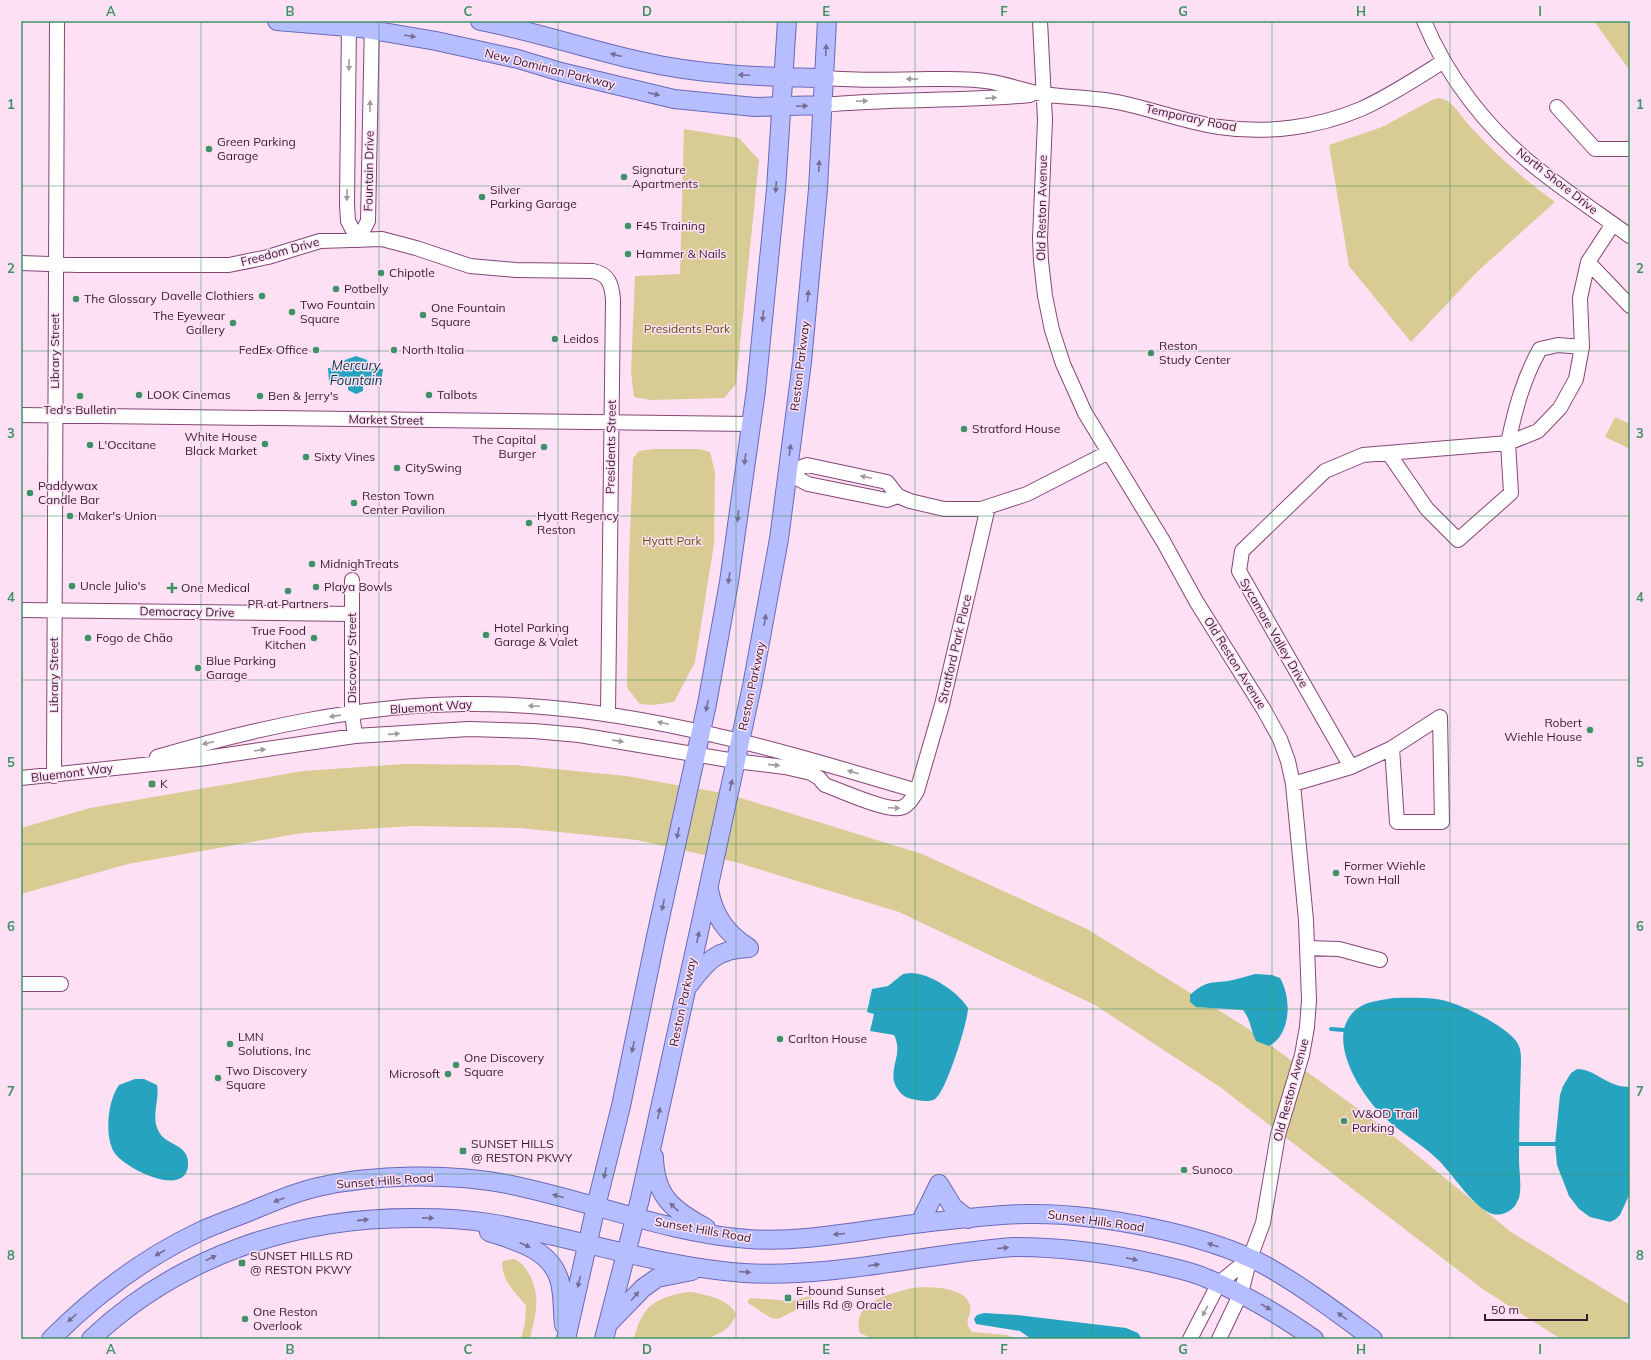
<svg xmlns="http://www.w3.org/2000/svg" width="1651" height="1360" viewBox="0 0 1651 1360" font-family="Mulish,sans-serif">
  <style>
    .green { fill: #d8cb93 }
    .water { fill: #26a4bf }
    .lines { fill: none; stroke-linecap: round; stroke-linejoin: round }
    .stream { stroke: #26a4bf; stroke-width: 4 }
    .minor-casing { stroke: #854676; stroke-width: 16 }
    .major-casing { stroke: #6a69b6; stroke-width: 20 }
    .minor { stroke: #fff; stroke-width: 14 }
    .major { stroke: #b7beff; stroke-width: 18 }
    .oneway { fill: #766c96 }
    .oneway2 { fill: #a498a1 }
    .grid { fill: none; stroke: #3f9265; stroke-width: 1; stroke-opacity: 0.55 }
    .poi-dot { fill: #3f9265; stroke: #fee0f5; stroke-width: 1.5 }
    .labels { text-anchor: middle; stroke-width: 3; stroke-linejoin: round; paint-order: stroke }
    .street-label { font-size: 12px; fill: #351a2e; stroke: #fee0f5 }
    .poi-label { font-size: 12px; fill: #351a2e; stroke: #fee0f5; text-anchor: start }
    .park-label { font-size: 12px; fill: #60520f; stroke: #fee0f5 }
    .water-label { font-size: 13px; font-style: italic; fill: #013945; stroke: #fee0f5 }
    .neatline { fill: none; stroke: #3f9265; stroke-width: 1.5 }
    .grid-label { font-size: 13px; text-anchor: middle; font-weight: bold; fill: #3f9265 }
  </style>
  <rect width="100%" height="100%" fill="#fee0f5"/>
  <path class="green" d="M1594,21H1630V71Z
    M1438,98C1452,99 1459,114 1468,124C1494,153 1523,179 1555,202L1477,272L1411,342L1349,266L1329,145L1382,127L1432,100Z
    M684,129L739,138L759,160L736,384L724,398L650,400L634,397L631,372L635,276L680,274Z
    M1615,417L1630,424V449L1605,437Z
    M654,449H699L710,452L715,472L714,544L695,662L674,702L653,705L640,704L627,688L629,559L633,458L639,451Z
    M404,764L515,765L626,776L728,794L922,854L1087,929L1244,1026L1380,1125L1511,1232L1630,1305V1339H1561L1484,1290L1220,1087L1095,1005L899,912L735,862L637,840L520,828L413,826L302,833L128,864L21,894V828L90,808L303,771Z
    M514,1259C523,1263 527,1269 531,1278C541,1301 535,1315 530,1339H521L525,1323L526,1306C515,1291 502,1282 502,1262L506,1260Z
    M912,1288C927,1286 967,1286 970,1306C972,1317 962,1321 972,1332L1007,1335L1017,1339H873L860,1333C850,1302 890,1294 912,1288Z
    M692,1292C706,1295 729,1299 736,1314C732,1327 723,1332 711,1337L634,1339C639,1318 646,1304 667,1297C676,1294 683,1292 692,1292Z
    M810,1296L814,1301L778,1319L771,1318L748,1303V1300L751,1298L791,1301Z"/>
  <path class="water" d="M356,356L367,360L371,369H383L381,382H369L363,387V391L356,394L348,390V386L342,381H329L328,368H340L345,360Z
    M910,973C930,973 957,991 968,1008C968,1022 946,1092 935,1099C930,1102 923,1101 917,1100C910,1099 903,1097 899,1091C884,1072 905,1056 894,1035L870,1031L874,1014L867,1012L872,989L888,986L903,974Z
    M1255,974L1272,975L1280,978C1292,998 1291,1035 1269,1046L1256,1041C1250,1029 1252,1022 1243,1010L1196,1007L1190,1002V995C1207,979 1213,984 1233,980C1241,978 1248,976 1255,974Z
    M1393,998C1409,998 1426,997 1442,1000C1461,1004 1509,1027 1518,1044C1521,1050 1521,1055 1521,1062C1520,1094 1519,1126 1519,1159C1519,1172 1522,1186 1519,1198C1518,1200 1516,1204 1515,1206C1509,1213 1498,1217 1490,1213C1470,1204 1452,1172 1435,1157C1419,1142 1399,1132 1383,1116C1360,1093 1322,1035 1358,1008C1368,1001 1382,1000 1393,998Z
    M1577,1069C1598,1070 1606,1087 1630,1087V1193L1620,1215L1616,1219L1610,1222L1590,1217L1579,1209L1569,1196L1557,1165L1555,1144L1560,1095L1563,1086L1571,1073Z
    M135,1079H144L157,1085C160,1099 151,1116 158,1130C164,1145 186,1143 188,1161C191,1202 123,1168 114,1152C104,1135 108,1100 119,1085Z
    M984,1313L1017,1315L1126,1328L1138,1333L1142,1339H1031L1020,1331L976,1324L974,1319L977,1315Z"/>
  <g class="lines">
    <path class="stream" d="M1331,1029L1344,1030
      M1519,1144H1555"/>
    <defs>
      <path id="minor" d="M349,21L347,204L348,221L358,240
        M1040,21L1045,120L1040,238L1041,261L1045,296L1052,330L1063,364L1085,413L1163,541L1196,601L1264,710L1280,739L1288,761L1293,784L1306,920L1309,1000L1307,1027L1302,1055L1278,1135L1263,1223L1250,1258L1241,1293L1219,1339
        M1424,21C1447,77 1487,128 1534,166C1565,191 1598,213 1630,236
        M825,78C860,81 895,80 931,79C951,79 972,78 992,82C1009,85 1025,91 1042,94C1068,98 1095,97 1122,103C1154,110 1186,122 1219,127C1266,134 1316,128 1361,109C1390,96 1417,78 1444,61
        M823,105C892,98 961,102 1030,95
        M1557,107L1595,149H1630
        M358,240L368,221L372,21
        M1588,262L1630,306
        M21,263L77,265H229L268,257L320,241L382,239L416,248L470,266L516,270L593,271C609,274 612,285 613,300L608,714
        M21,415L751,424
        M1389,454L1427,509L1458,540L1511,493L1508,443L1538,431L1560,408L1576,379L1582,347
        M787,473L807,465L887,482L898,496L910,501L944,509H981L1027,494L1109,452
        M787,473L808,484L887,500L898,496
        M352,580V713L355,736
        M21,610L352,614
        M1440,717L1442,822H1397L1392,748Z
        M1392,748L1351,767L1239,571L1242,551L1325,471L1363,455L1508,443C1515,410 1523,379 1540,349L1558,345L1582,347L1580,298L1588,262L1613,224
        M157,757C256,728 360,705 464,704C619,702 769,747 917,791
        M54,776L57,21
        M21,778L199,759L355,736L469,729L534,731L579,735L735,761L785,767L811,773L819,778L825,785C842,791 885,811 900,808C908,807 913,797 917,791L942,705L988,507
        M1293,784L1351,767
        M1307,948L1339,949L1380,960
        M21,984H61
        M1190,1339L1219,1283L1250,1258"/>
      <path id="major" d="M277,21L360,28L436,41L518,59L561,72L674,99L755,107L823,105
        M480,21C534,31 586,49 640,61C700,75 763,77 825,78
        M709,890C714,916 726,933 749,948
        M689,985C707,961 717,949 749,948
        M654,1157C655,1197 673,1210 706,1228
        M939,1184L953,1207L968,1219
        M920,1223L939,1184
        M489,1232C515,1241 547,1248 558,1276C564,1290 562,1310 564,1325
        M608,1324L643,1288L657,1278L692,1271
        M51,1339C94,1296 144,1258 199,1232C216,1224 234,1218 251,1211C273,1202 295,1192 318,1187C374,1174 450,1173 507,1184C588,1200 666,1233 748,1239C807,1243 865,1229 923,1223C958,1219 994,1214 1029,1214C1096,1213 1209,1234 1268,1267C1305,1288 1339,1314 1373,1339
        M91,1339C180,1255 296,1217 417,1218C441,1218 465,1219 489,1223C575,1237 658,1267 744,1273C835,1278 923,1254 1013,1247C1062,1247 1109,1253 1157,1264C1173,1268 1191,1271 1206,1278C1245,1294 1280,1315 1314,1339
        M566,1339L596,1206L621,1106L655,941L707,704L729,582L756,390L776,189L787,21
        M604,1339L640,1199L698,936L752,686L779,539L802,362L818,189L827,21"/>
    </defs>
    <use href="#minor" class="minor-casing"/>
    <use href="#major" class="major-casing"/>
    <use href="#minor" class="minor"/>
    <use href="#major" class="major"/>
  </g>
  <defs><path id="oneway-solid" d="M-6-.8H1V-3.2L6.5 0L1 3.2V.8H-6Z"/></defs>
  <g class="oneway">
    <use href="#oneway-solid" transform="translate(410 36) rotate(10)"/>
    <use href="#oneway-solid" transform="translate(826 50) rotate(-87)"/>
    <use href="#oneway-solid" transform="translate(616 55) rotate(-165)"/>
    <use href="#oneway-solid" transform="translate(744 75) rotate(-177)"/>
    <use href="#oneway-solid" transform="translate(654 94) rotate(13)"/>
    <use href="#oneway-solid" transform="translate(802 106) rotate(-3)"/>
    <use href="#oneway-solid" transform="translate(819 166) rotate(-87)"/>
    <use href="#oneway-solid" transform="translate(776 187) rotate(94)"/>
    <use href="#oneway-solid" transform="translate(808 296) rotate(-85)"/>
    <use href="#oneway-solid" transform="translate(763 316) rotate(95)"/>
    <use href="#oneway-solid" transform="translate(790 450) rotate(-83)"/>
    <use href="#oneway-solid" transform="translate(745 459) rotate(98)"/>
    <use href="#oneway-solid" transform="translate(738 516) rotate(97)"/>
    <use href="#oneway-solid" transform="translate(729 578) rotate(99)"/>
    <use href="#oneway-solid" transform="translate(765 620) rotate(-80)"/>
    <use href="#oneway-solid" transform="translate(707 706) rotate(102)"/>
    <use href="#oneway-solid" transform="translate(731 785) rotate(-77)"/>
    <use href="#oneway-solid" transform="translate(678 833) rotate(102)"/>
    <use href="#oneway-solid" transform="translate(663 905) rotate(102)"/>
    <use href="#oneway-solid" transform="translate(698 937) rotate(-78)"/>
    <use href="#oneway-solid" transform="translate(633 1047) rotate(102)"/>
    <use href="#oneway-solid" transform="translate(659 1113) rotate(-77)"/>
    <use href="#oneway-solid" transform="translate(605 1173) rotate(103)"/>
    <use href="#oneway-solid" transform="translate(558 1196) rotate(-165)"/>
    <use href="#oneway-solid" transform="translate(279 1200) rotate(160)"/>
    <use href="#oneway-solid" transform="translate(674 1207) rotate(-137)"/>
    <use href="#oneway-solid" transform="translate(428 1218) rotate(1)"/>
    <use href="#oneway-solid" transform="translate(363 1220) rotate(-6)"/>
    <use href="#oneway-solid" transform="translate(839 1234) rotate(175)"/>
    <use href="#oneway-solid" transform="translate(525 1245) rotate(24)"/>
    <use href="#oneway-solid" transform="translate(1213 1245) rotate(-163)"/>
    <use href="#oneway-solid" transform="translate(1003 1248) rotate(-5)"/>
    <use href="#oneway-solid" transform="translate(160 1253) rotate(150)"/>
    <use href="#oneway-solid" transform="translate(211 1258) rotate(-25)"/>
    <use href="#oneway-solid" transform="translate(1132 1259) rotate(11)"/>
    <use href="#oneway-solid" transform="translate(874 1265) rotate(-8)"/>
    <use href="#oneway-solid" transform="translate(745 1272) rotate(4)"/>
    <use href="#oneway-solid" transform="translate(579 1282) rotate(103)"/>
    <use href="#oneway-solid" transform="translate(635 1296) rotate(-49)"/>
    <use href="#oneway-solid" transform="translate(1266 1307) rotate(31)"/>
    <use href="#oneway-solid" transform="translate(1342 1316) rotate(-144)"/>
    <use href="#oneway-solid" transform="translate(72 1318) rotate(138)"/>
  </g>
  <g class="oneway2">
    <use href="#oneway-solid" transform="translate(349 65) rotate(91)"/>
    <use href="#oneway-solid" transform="translate(912 79) rotate(180)"/>
    <use href="#oneway-solid" transform="translate(991 98) rotate(-4)"/>
    <use href="#oneway-solid" transform="translate(862 101) rotate(-3)"/>
    <use href="#oneway-solid" transform="translate(370 106) rotate(-89)"/>
    <use href="#oneway-solid" transform="translate(347 195) rotate(92)"/>
    <use href="#oneway-solid" transform="translate(866 477) rotate(-168)"/>
    <use href="#oneway-solid" transform="translate(534 706) rotate(-177)"/>
    <use href="#oneway-solid" transform="translate(335 716) rotate(172)"/>
    <use href="#oneway-solid" transform="translate(663 723) rotate(-168)"/>
    <use href="#oneway-solid" transform="translate(394 734) rotate(-4)"/>
    <use href="#oneway-solid" transform="translate(618 741) rotate(9)"/>
    <use href="#oneway-solid" transform="translate(208 743) rotate(167)"/>
    <use href="#oneway-solid" transform="translate(260 750) rotate(-9)"/>
    <use href="#oneway-solid" transform="translate(774 765) rotate(6)"/>
    <use href="#oneway-solid" transform="translate(853 772) rotate(-164)"/>
    <use href="#oneway-solid" transform="translate(894 808) rotate(3)"/>
    <use href="#oneway-solid" transform="translate(1205 1311) rotate(117)"/>
  </g>
  <path class="grid" d="M201,21V1339M379,21V1339M558,21V1339M736,21V1339M915,21V1339M1093,21V1339M1272,21V1339M1450,21V1339M21,186H1630M21,351H1630M21,516H1630M21,680H1630M21,844H1630M21,1009H1630M21,1174H1630"/>
  <g class="poi-dot">
    <circle cx="209" cy="149" r="4"/>
    <circle cx="624" cy="177" r="4"/>
    <circle cx="482" cy="197" r="4"/>
    <circle cx="628" cy="226" r="4"/>
    <circle cx="628" cy="254" r="4"/>
    <circle cx="381" cy="273" r="4"/>
    <circle cx="336" cy="289" r="4"/>
    <circle cx="262" cy="296" r="4"/>
    <circle cx="76" cy="299" r="4"/>
    <circle cx="292" cy="312" r="4"/>
    <circle cx="423" cy="315" r="4"/>
    <circle cx="233" cy="323" r="4"/>
    <circle cx="555" cy="339" r="4"/>
    <circle cx="316" cy="350" r="4"/>
    <circle cx="394" cy="350" r="4"/>
    <circle cx="1151" cy="353" r="4"/>
    <circle cx="139" cy="395" r="4"/>
    <circle cx="429" cy="395" r="4"/>
    <circle cx="80" cy="396" r="4"/>
    <circle cx="260" cy="396" r="4"/>
    <circle cx="964" cy="429" r="4"/>
    <circle cx="265" cy="444" r="4"/>
    <circle cx="90" cy="445" r="4"/>
    <circle cx="544" cy="447" r="4"/>
    <circle cx="306" cy="457" r="4"/>
    <circle cx="397" cy="468" r="4"/>
    <circle cx="30" cy="493" r="4"/>
    <circle cx="354" cy="503" r="4"/>
    <circle cx="70" cy="516" r="4"/>
    <circle cx="529" cy="523" r="4"/>
    <circle cx="312" cy="564" r="4"/>
    <circle cx="72" cy="586" r="4"/>
    <circle cx="316" cy="587" r="4"/>
    <path d="M170 582h4v4h4v4h-4v4h-4v-4h-4v-4h4z"/>
    <circle cx="288" cy="591" r="4"/>
    <circle cx="486" cy="635" r="4"/>
    <circle cx="88" cy="638" r="4"/>
    <circle cx="314" cy="638" r="4"/>
    <circle cx="198" cy="668" r="4"/>
    <circle cx="1590" cy="730" r="4"/>
    <rect x="148" y="780" width="8" height="8" rx="2"/>
    <circle cx="1336" cy="873" r="4"/>
    <circle cx="780" cy="1039" r="4"/>
    <circle cx="230" cy="1044" r="4"/>
    <circle cx="456" cy="1065" r="4"/>
    <circle cx="448" cy="1074" r="4"/>
    <circle cx="218" cy="1078" r="4"/>
    <circle cx="1344" cy="1121" r="4"/>
    <rect x="459" y="1147" width="8" height="8" rx="2"/>
    <circle cx="1184" cy="1170" r="4"/>
    <rect x="238" y="1259" width="8" height="8" rx="2"/>
    <rect x="784" y="1294" width="8" height="8" rx="2"/>
    <circle cx="245" cy="1319" r="4"/>
  </g>
  <g class="labels">
    <g class="street-label">
      <text transform="translate(550 69) rotate(14)" y="4">New Dominion Parkway</text>
      <text transform="translate(1191 118) rotate(12)" y="4">Temporary Road</text>
      <text transform="translate(369 171) rotate(-89)" y="4">Fountain Drive</text>
      <text transform="translate(1557 181) rotate(38)" y="4">North Shore Drive</text>
      <text transform="translate(1042 208) rotate(-89)" y="4">Old Reston Avenue</text>
      <text transform="translate(280 252) rotate(-15)" y="4">Freedom Drive</text>
      <text transform="translate(55 351) rotate(-90)" y="4">Library Street</text>
      <text transform="translate(800 366) rotate(-83)" y="4">Reston Parkway</text>
      <text transform="translate(386 420) rotate(1)" y="4">Market Street</text>
      <text transform="translate(611 447) rotate(-89)" y="4">Presidents Street</text>
      <text transform="translate(187 612) rotate(1)" y="4">Democracy Drive</text>
      <text transform="translate(1274 633) rotate(60)" y="4">Sycamore Valley Drive</text>
      <text transform="translate(955 649) rotate(-77)" y="4">Stratford Park Place</text>
      <text transform="translate(352 658) rotate(-90)" y="4">Discovery Street</text>
      <text transform="translate(1235 663) rotate(58)" y="4">Old Reston Avenue</text>
      <text transform="translate(54 675) rotate(-90)" y="4">Library Street</text>
      <text transform="translate(752 686) rotate(-78)" y="4">Reston Parkway</text>
      <text transform="translate(431 707) rotate(-4)" y="4">Bluemont Way</text>
      <text transform="translate(72 773) rotate(-7)" y="4">Bluemont Way</text>
      <text transform="translate(683 1002) rotate(-78)" y="4">Reston Parkway</text>
      <text transform="translate(1291 1090) rotate(-75)" y="4">Old Reston Avenue</text>
      <text transform="translate(385 1181) rotate(-4)" y="4">Sunset Hills Road</text>
      <text transform="translate(1096 1221) rotate(8)" y="4">Sunset Hills Road</text>
      <text transform="translate(703 1230) rotate(10)" y="4">Sunset Hills Road</text>
    </g>
    <g class="poi-label">
      <text x="217" y="146">Green Parking<tspan x="217" dy="14">Garage</tspan></text>
      <text x="632" y="174">Signature<tspan x="632" dy="14">Apartments</tspan></text>
      <text x="490" y="194">Silver<tspan x="490" dy="14">Parking Garage</tspan></text>
      <text x="636" y="230">F45 Training</text>
      <text x="636" y="258">Hammer &amp; Nails</text>
      <text x="389" y="277">Chipotle</text>
      <text x="344" y="293">Potbelly</text>
      <text x="254" y="300" text-anchor="end">Davelle Clothiers</text>
      <text x="84" y="303">The Glossary</text>
      <text x="300" y="309">Two Fountain<tspan x="300" dy="14">Square</tspan></text>
      <text x="431" y="312">One Fountain<tspan x="431" dy="14">Square</tspan></text>
      <text x="225" y="320" text-anchor="end">The Eyewear<tspan x="225" dy="14">Gallery</tspan></text>
      <text x="563" y="343">Leidos</text>
      <text x="1159" y="350">Reston<tspan x="1159" dy="14">Study Center</tspan></text>
      <text x="308" y="354" text-anchor="end">FedEx Office</text>
      <text x="402" y="354">North Italia</text>
      <text x="147" y="399">LOOK Cinemas</text>
      <text x="437" y="399">Talbots</text>
      <text x="268" y="400">Ben &amp; Jerry's</text>
      <text x="80" y="414" text-anchor="middle">Ted's Bulletin</text>
      <text x="972" y="433">Stratford House</text>
      <text x="257" y="441" text-anchor="end">White House<tspan x="257" dy="14">Black Market</tspan></text>
      <text x="536" y="444" text-anchor="end">The Capital<tspan x="536" dy="14">Burger</tspan></text>
      <text x="98" y="449">L'Occitane</text>
      <text x="314" y="461">Sixty Vines</text>
      <text x="405" y="472">CitySwing</text>
      <text x="38" y="490">Paddywax<tspan x="38" dy="14">Candle Bar</tspan></text>
      <text x="362" y="500">Reston Town<tspan x="362" dy="14">Center Pavilion</tspan></text>
      <text x="78" y="520">Maker's Union</text>
      <text x="537" y="520">Hyatt Regency<tspan x="537" dy="14">Reston</tspan></text>
      <text x="320" y="568">MidnighTreats</text>
      <text x="80" y="590">Uncle Julio's</text>
      <text x="324" y="591">Playa Bowls</text>
      <text x="181" y="592">One Medical</text>
      <text x="288" y="608" text-anchor="middle">PR at Partners</text>
      <text x="494" y="632">Hotel Parking<tspan x="494" dy="14">Garage &amp; Valet</tspan></text>
      <text x="306" y="635" text-anchor="end">True Food<tspan x="306" dy="14">Kitchen</tspan></text>
      <text x="96" y="642">Fogo de Chão</text>
      <text x="206" y="665">Blue Parking<tspan x="206" dy="14">Garage</tspan></text>
      <text x="1582" y="727" text-anchor="end">Robert<tspan x="1582" dy="14">Wiehle House</tspan></text>
      <text x="160" y="788">K</text>
      <text x="1344" y="870">Former Wiehle<tspan x="1344" dy="14">Town Hall</tspan></text>
      <text x="238" y="1041">LMN<tspan x="238" dy="14">Solutions, Inc</tspan></text>
      <text x="788" y="1043">Carlton House</text>
      <text x="464" y="1062">One Discovery<tspan x="464" dy="14">Square</tspan></text>
      <text x="226" y="1075">Two Discovery<tspan x="226" dy="14">Square</tspan></text>
      <text x="440" y="1078" text-anchor="end">Microsoft</text>
      <text x="1352" y="1118">W&amp;OD Trail<tspan x="1352" dy="14">Parking</tspan></text>
      <text x="471" y="1148">SUNSET HILLS<tspan x="471" dy="14">@ RESTON PKWY</tspan></text>
      <text x="1192" y="1174">Sunoco</text>
      <text x="250" y="1260">SUNSET HILLS RD<tspan x="250" dy="14">@ RESTON PKWY</tspan></text>
      <text x="796" y="1295">E-bound Sunset<tspan x="796" dy="14">Hills Rd @ Oracle</tspan></text>
      <text x="253" y="1316">One Reston<tspan x="253" dy="14">Overlook</tspan></text>
    </g>
    <g class="park-label">
      <text x="687" y="333">Presidents Park</text>
      <text x="672" y="545">Hyatt Park</text>
    </g>
    <g class="water-label">
      <text x="356" y="370">Mercury<tspan x="356" dy="15">Fountain</tspan></text>
    </g>
  </g>
  <rect width="1651" height="1360" fill="none" stroke="#fee0f5" stroke-width="44"/>
  <path d="M1485 1314v6h102v-6" fill="none" stroke="#351a2e" stroke-width="2"/>
  <text x="1491" y="1314" font-size="12" fill="#351a2e" stroke="#fee0f5" stroke-width="3" paint-order="stroke">50 m</text>
  <rect x="22" y="22" width="1607" height="1316" class="neatline"/>
  <g class="grid-label">
    <text x="111" y="16">A</text>
    <text x="290" y="16">B</text>
    <text x="468" y="16">C</text>
    <text x="647" y="16">D</text>
    <text x="826" y="16">E</text>
    <text x="1004" y="16">F</text>
    <text x="1183" y="16">G</text>
    <text x="1361" y="16">H</text>
    <text x="1540" y="16">I</text>
    <text x="11" y="109">1</text>
    <text x="1640" y="109">1</text>
    <text x="11" y="273">2</text>
    <text x="1640" y="273">2</text>
    <text x="11" y="438">3</text>
    <text x="1640" y="438">3</text>
    <text x="11" y="602">4</text>
    <text x="1640" y="602">4</text>
    <text x="11" y="767">5</text>
    <text x="1640" y="767">5</text>
    <text x="11" y="931">6</text>
    <text x="1640" y="931">6</text>
    <text x="11" y="1096">7</text>
    <text x="1640" y="1096">7</text>
    <text x="11" y="1260">8</text>
    <text x="1640" y="1260">8</text>
    <text x="111" y="1354">A</text>
    <text x="290" y="1354">B</text>
    <text x="468" y="1354">C</text>
    <text x="647" y="1354">D</text>
    <text x="826" y="1354">E</text>
    <text x="1004" y="1354">F</text>
    <text x="1183" y="1354">G</text>
    <text x="1361" y="1354">H</text>
    <text x="1540" y="1354">I</text>
  </g>
</svg>
